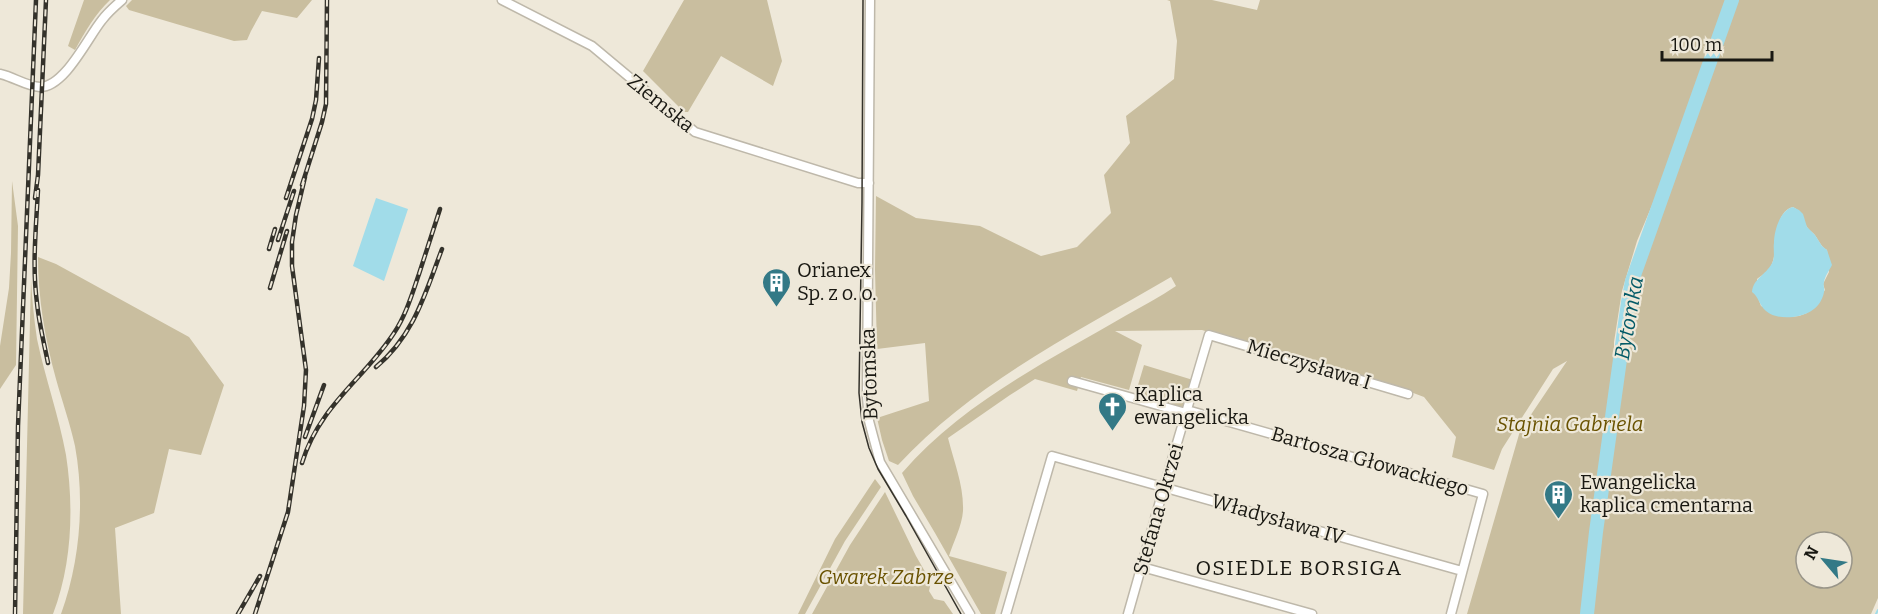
<svg xmlns="http://www.w3.org/2000/svg" width="1878" height="614" viewBox="0 0 1878 614" font-family="Bitter,serif">
  <style>
    .green { fill: #c9be9f; fill-rule: evenodd }
    .water { fill: #a1dce9 }
    .lines { fill: none; stroke-linecap: round; stroke-linejoin: round }
    .stream { stroke: #a1dce9; stroke-width: 2 }
    .river { stroke: #a1dce9; stroke-width: 14 }
    .minor-casing { stroke: #beb8aa; stroke-width: 11 }
    .minor { stroke: #fff; stroke-width: 8 }
    .tram { stroke: #34322b; stroke-width: 1.5 }
    .rail-casing { stroke: #34322b; stroke-width: 4.5 }
    .rail { stroke: #eee8d9; stroke-width: 2; stroke-dasharray: 7; stroke-linecap: butt }
    .labels { text-anchor: middle; stroke-width: 4.5; stroke-linejoin: round; paint-order: stroke }
    .street-label { font-size: 20px; fill: #191812; stroke: #eee8d9 }
    .poi-label { font-size: 20px; fill: #191812; stroke: #eee8d9; text-anchor: start }
    .park-label { font-size: 20px; font-style: italic; fill: #695200; stroke: #eee8d9 }
    .water-label { font-size: 21px; font-style: italic; fill: #035a67; stroke: #eee8d9 }
    .neighbourhood-label { font-size: 21px; letter-spacing: 1.5px; fill: #191812; stroke: #eee8d9 }
  </style>
  <rect width="100%" height="100%" fill="#eee8d9"/>
  <path class="green" d="M84,0H110C95,14 85,32 75,50L68,46Z
    M132,0H312L297,18L262,11L251,31L247,40L234,41L129,10L126,6Z
    M684,0H767L782,61L773,86L721,56L688,112H684L643,71Z
    M1167,0H1212L1257,10L1260,0H1726L1658,191L1637,241L1622,291L1614,342V382L1583,614H1467L1520,431L1567,361L1553,369L1502,449L1494,470L1452,457L1456,437L1424,397L1408,391L1202,330L1115,331L1142,345L1129,390L1081,377L1077,391L1035,379L1010,395L948,438C954,462 964,486 963,511C962,526 953,543 949,556L1007,572L995,614H981L935,533L913,496L902,473C962,403 1046,362 1125,316C1142,306 1160,297 1176,286L1171,277C1075,333 974,383 898,465L889,461L882,440L877,418L929,401L925,343L877,349L875,270L876,196L916,218L980,226L1041,256L1077,247L1111,213L1104,175L1130,143L1126,116L1174,79L1177,41L1170,1Z
    M1735,0H1878V598L1871,614H1592L1630,292ZM1793,207C1803,212 1801,218 1807,227C1807,228 1814,234 1814,234C1819,240 1820,246 1827,250L1829,272L1823,284L1825,290L1807,313L1799,316L1790,317L1761,306L1757,295V279C1762,275 1768,272 1771,266C1779,251 1772,212 1793,207ZM1806,542H1842V578H1806Z
    M12,181L18,226L16,365L0,389V346L9,288L11,253Z
    M38,257L56,264L189,337L224,385L201,455L169,449L154,513L115,528L121,614H61C80,562 85,501 75,446C70,423 62,401 56,379C45,339 38,298 38,257Z
    M31,279C32,299 34,319 37,339C45,378 59,416 66,455C74,507 72,565 53,614H23Z
    M1144,365L1193,380L1185,406L1179,408L1135,395Z
    M875,479L881,487L845,541L805,614H798L835,539Z
    M885,492L916,556L931,582L929,591L934,599L944,601L953,614H812L850,545Z"/>
  <path class="water" d="M376,198L408,209L384,281L353,266Z
    M1793,207L1799,210L1803,214L1807,227L1815,235L1822,246L1827,250L1832,265C1829,271 1825,276 1824,282C1823,286 1825,289 1824,292C1821,308 1808,315 1793,317C1783,318 1773,317 1766,311C1759,305 1759,297 1752,292C1753,278 1768,274 1773,261C1775,255 1773,249 1774,243C1774,231 1780,210 1793,207Z"/>
  <g class="lines">
    <path class="stream" d="M1876,614L1878,610"/>
    <path class="river" d="M1587,614L1596,532L1628,302L1632,281L1732,0"/>
    <defs>
      <path id="minor" d="M502,0L592,46L695,132L858,183H869
        M870,0L867,396L869,421L880,462L970,614
        M0,74C14,77 26,86 40,87C65,87 88,37 102,20C108,12 115,6 122,0
        M1072,381L1186,413
        M1187,410L1483,494L1451,614
        M1142,567L1312,614
        M1006,614L1052,456L1462,571
        M1128,614L1164,487L1209,335L1408,394"/>
    </defs>
    <use href="#minor" class="minor-casing"/>
    <use href="#minor" class="minor"/>
    <path class="tram" d="M863,0L862,203L859,393L862,422L869,448L878,469L906,516L961,614"/>
    <defs>
      <path id="rail" d="M302,185L322,122L326,104L327,0
        M38,190C36,228 32,266 37,303C39,323 44,343 48,363
        M35,198L38,175L46,0
        M286,198L312,119L316,100L319,58
        M278,240L294,191
        M269,249L275,229
        M270,288L287,231
        M376,367C414,335 425,294 442,249
        M305,437L324,385
        M302,463C319,406 364,379 394,333C406,315 412,294 419,274C426,252 433,231 440,209
        M15,614L18,426L36,0
        M238,614L260,576
        M255,614L288,512L304,406L306,370L292,266V242L296,215L305,177"/>
    </defs>
    <use href="#rail" class="rail-casing"/>
    <use href="#rail" class="rail"/>
  </g>
  <defs>
    <symbol id="building-pin" viewBox="-11 -11 22 30"><path d="M0 17L-7.5 6A9.5 9.5 0 1 1 7.5 6Z" fill="#337986" stroke="#eee8d9"/><path d="M-4-6H4V6H1V3H-1V6H-4ZM-2.5-4.3h1.7v1.8h-1.7ZM.8-4.3h1.7v1.8H.8ZM-2.5-1h1.7V.8h-1.7ZM.8-1h1.7V.8H.8Z" fill="#fff"/></symbol>
    <symbol id="church-pin" viewBox="-11 -11 22 30"><path d="M0 17L-7.5 6A9.5 9.5 0 1 1 7.5 6Z" fill="#337986" stroke="#eee8d9"/><path d="M-1.2-6h2.4v3.5h3.3v2.4h-3.3V6h-2.4V-.1h-3.3v-2.4h3.3Z" fill="#fff"/></symbol>
  </defs>
  <g fill-rule="evenodd">
    <use href="#building-pin" x="760" y="266" width="33" height="45"/>
    <use href="#church-pin" x="1096" y="390" width="33" height="45"/>
    <use href="#building-pin" x="1542" y="478" width="33" height="45"/>
  </g>
  <g class="labels">
    <g class="street-label">
      <text transform="translate(661 103) rotate(39)" y="7">Ziemska</text>
      <text transform="translate(1309 364) rotate(17)" y="7">Mieczysława I</text>
      <text transform="translate(869 374) rotate(-92)" y="7">Bytomska</text>
      <text transform="translate(1370 461) rotate(16)" y="7">Bartosza Głowackiego</text>
      <text transform="translate(1158 509) rotate(-74)" y="7">Stefana Okrzei</text>
      <text transform="translate(1278 519) rotate(16)" y="7">Władysława IV</text>
    </g>
    <g class="poi-label">
      <text x="797" y="277">Orianex<tspan x="797" dy="23">Sp. z o. o.</tspan></text>
      <text x="1134" y="401">Kaplica<tspan x="1134" dy="23">ewangelicka</tspan></text>
      <text x="1580" y="489">Ewangelicka<tspan x="1580" dy="23">kaplica cmentarna</tspan></text>
    </g>
    <g class="park-label">
      <text x="1570" y="431">Stajnia Gabriela</text>
      <text x="886" y="584">Gwarek Zabrze</text>
    </g>
    <g class="water-label">
      <text transform="translate(1629 318) rotate(-80)" y="7">Bytomka</text>
    </g>
    <g class="neighbourhood-label">
      <text x="1299" y="575">OSIEDLE BORSIGA</text>
    </g>
  </g>
  <g transform="translate(1824 560) rotate(299)"><circle r="28" fill="#eee8d9" stroke="#999589" stroke-width="1.5"/>
  <path d="M0-4.5L10 22L0 15L-10 22Z" fill="#337986"/>
  <text y="-9" font-size="16" font-weight="bold" text-anchor="middle" fill="#191812">N</text>
  </g>
  <path d="M1662 51v9h110v-9" fill="none" stroke="#191812" stroke-width="3"/>
  <text x="1671" y="51" font-size="18" fill="#191812" stroke="#eee8d9" stroke-width="4.5" paint-order="stroke">100 m</text>
</svg>
